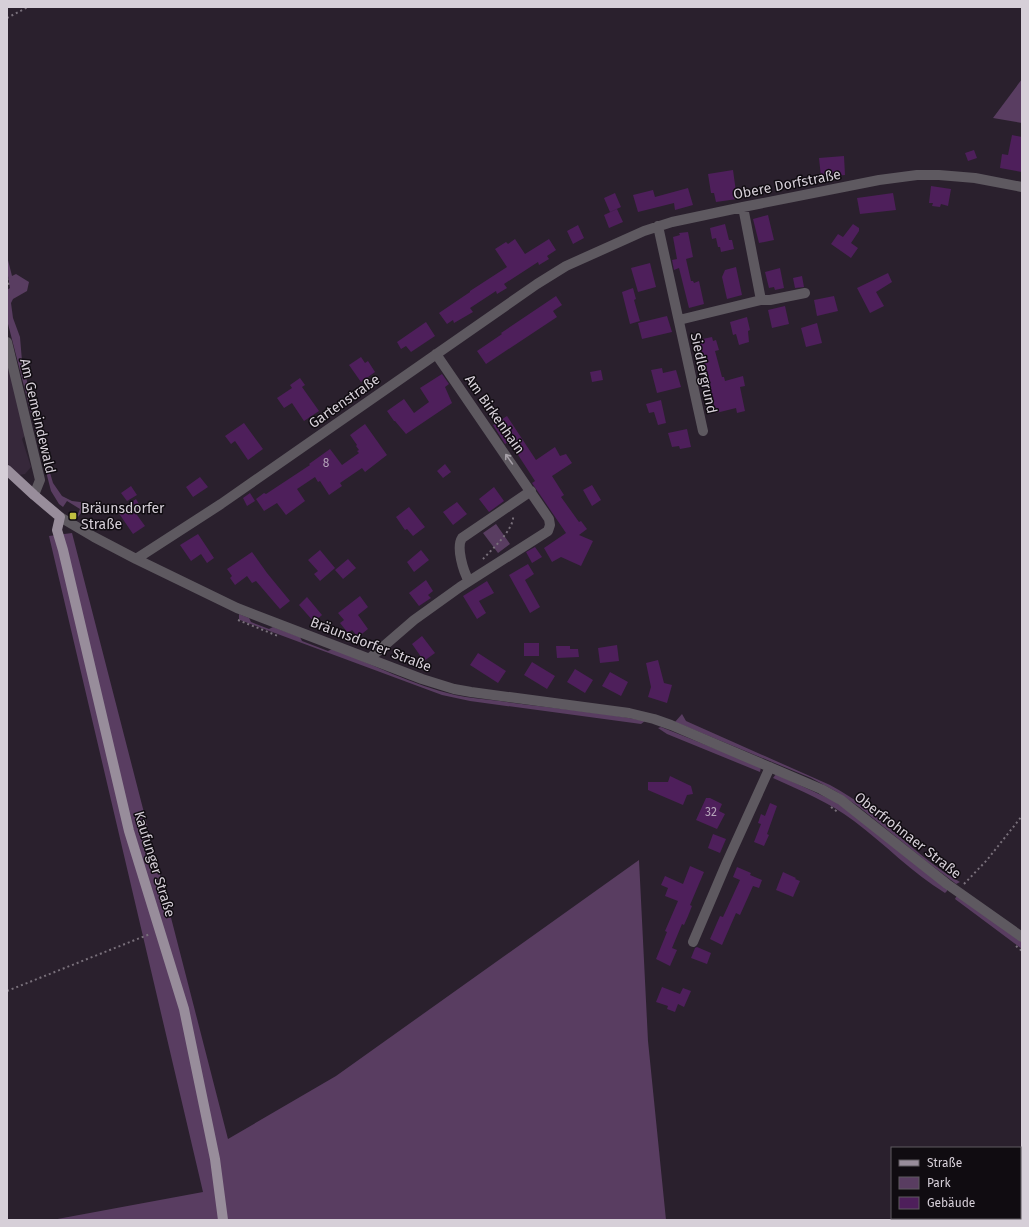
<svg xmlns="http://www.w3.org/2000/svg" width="1029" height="1227" viewBox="0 0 1029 1227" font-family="'Fira Sans',sans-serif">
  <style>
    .built { fill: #36283a }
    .green { fill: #593d61 }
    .building { fill: #4e1f5b }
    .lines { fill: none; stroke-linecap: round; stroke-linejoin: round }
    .path { stroke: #79707b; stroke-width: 2; stroke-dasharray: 2 3; stroke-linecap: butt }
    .minor { stroke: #5e5960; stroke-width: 10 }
    .major { stroke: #988d9b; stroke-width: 10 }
    .oneway { stroke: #a6a0a8 }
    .poi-dot { fill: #c0be41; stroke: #100c11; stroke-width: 1.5 }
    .labels { text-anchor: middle; stroke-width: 3; stroke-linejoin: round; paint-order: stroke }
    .number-label { font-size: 12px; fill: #b4a3b9 }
    .street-label { font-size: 14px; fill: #d6cfd8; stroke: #100c11 }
    .poi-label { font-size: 14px; fill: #d6cfd8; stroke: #100c11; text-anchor: start }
  </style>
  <rect width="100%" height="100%" fill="#2a202d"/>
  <path class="built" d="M7,357L26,434L22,439L31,467L25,474L19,475L7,463Z"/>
  <path class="green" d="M1022,79V123L993,118Z
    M7,256L12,276L16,274L29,282L27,291L13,299L11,303L13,318L20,337L22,361L46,459L53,483L62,496L72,501L88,503L78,517L77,516L80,509L67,501L63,507L59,504L51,491L7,320V290L10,288L7,270Z
    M496,524L510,544L498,553L483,533Z
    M72,533L228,1139L336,1076L639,860L648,1041L666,1220H52L203,1192L49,536Z
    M239,614L249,618L251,622L269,629L273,627L300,637L302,641L328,651L332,649C373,664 412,685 455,695C469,698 485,699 500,701C548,708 597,711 645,721L641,724L470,701L442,695L240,620L239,619Z
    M682,714L686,721L830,785C843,792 856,800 868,810C899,834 926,863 960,882L956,884L955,883L927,862L859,807L837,792L811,778L675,722Z
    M661,727L761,767L760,772L667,734L658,728Z
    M776,774L834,801L846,809L947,888V891L945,893C912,873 885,844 854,821C829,802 801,791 773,778Z
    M958,896L1022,942V949L955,899L956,897Z"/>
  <path class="building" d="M1012,135L1022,137V172L1000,168L1002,154L1008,155Z
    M974,150L977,158L968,161L965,153Z
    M844,156L845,175L821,177L819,158Z
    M733,170L737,199L716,202L714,193H711L708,174Z
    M931,186L951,189L948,206L941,204L940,207L932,206L933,203H929Z
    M688,188L693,205L675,210L674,203L638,212L633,195L653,190L655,197Z
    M615,193L621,207L610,212L604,198Z
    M893,193L896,210L860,214L857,198Z
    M617,209L623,222L609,228L604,215Z
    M768,215L774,240L759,243L753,219Z
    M725,224L729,240H732L734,249L721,252L720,247H718L716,238L712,239L710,228Z
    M853,224L859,228V231L851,243L858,248L851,258L831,244L838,234L843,237Z
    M578,225L584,238L573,244L567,231Z
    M688,232L693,257L686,259L691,281H693L694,283L699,281L704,304L689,308L679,268L674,270L672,260L677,259L673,237L680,235L679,233Z
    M515,239L525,254L549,239L556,250L547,256L549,259L539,265L538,262L504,284L507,288L497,294L496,291L470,308L473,312L454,323L453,320L447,324L439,313L470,292V291L507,267L495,249L506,242L508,244Z
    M650,263L656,287L638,292L631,268Z
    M736,267L742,295L727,299L722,277L725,270Z
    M780,268L784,288L775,290L774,287L769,288L765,272Z
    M888,273L892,282L876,292L884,306L870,313L857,288Z
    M802,276L804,287L795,288L793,278Z
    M633,288L636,299L634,300L640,321L630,324L622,292Z
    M556,296L562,305L553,311L557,317L486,364L477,351L502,334L501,333Z
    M834,296L838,311L817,316L814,300Z
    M785,306L789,324L772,328L768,310Z
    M667,316L672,332L642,339L638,323Z
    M747,317L750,330L748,331L749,342L739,345L736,334L733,335L730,322Z
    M426,322L435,336L411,352L406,346L401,349L397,342Z
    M817,323L822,343L806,347L801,328Z
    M712,337L713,341L716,340L719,350L715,351L722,377H724L725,381L743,376L745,386L740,387L745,411L737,413L736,408L716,413L708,381L709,380L698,340Z
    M361,357L365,363L368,361L375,372L361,382L349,365Z
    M662,368L663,373L676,370L681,387L657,393L651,370Z
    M601,370L603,380L592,382L590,372Z
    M442,374L449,384L445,387L452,403L406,434L395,421H394L387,411L404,399L414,413L429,402L420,388Z
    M300,378L305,385L302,387L319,411L304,421L292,403L284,408L277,398L292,388L290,385Z
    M661,400L666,423L658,425L654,412L649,413L646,404Z
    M507,416L536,460L555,447L560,456L566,454L572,463L552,476L564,495L561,497L579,522L581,521L587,529L579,535L593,541L581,566L561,557L552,562L544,548L566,533L532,483L535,481L509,441L505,444L493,425Z
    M244,423L263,449L248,460L235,441L231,444L225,436Z
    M365,424L387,455L365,472L362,468L340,483L342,486L329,495L320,481L318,482L315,477L297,489L305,501L286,515L277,503L264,511L256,499L264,493L266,494L310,465L309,464L330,449L342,465L359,453L357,451L359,450L356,446L357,445L350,435Z
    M687,429L691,447L680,449L679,446L672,447L668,433Z
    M445,464L451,472L443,478L437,471Z
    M200,477L208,487L193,497L186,487Z
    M592,485L601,500L592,506L583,490Z
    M131,486L137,495L127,501L121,493Z
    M494,487L504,501L489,512L479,499Z
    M250,493L255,501L247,506L243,498Z
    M136,499L143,511L137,515L145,526L133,534L118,512Z
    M457,502L467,514L453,525L443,512Z
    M409,507L425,527L413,536L407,529L405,530L396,517Z
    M198,534L214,558L207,563L201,554L191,561L180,545Z
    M535,547L542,557L532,563L526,552Z
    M320,550L335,568L320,581L314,574L318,571L308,560Z
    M421,550L429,560L414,572L407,562Z
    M252,552L267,573L290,601L280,609L256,581L252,583L247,576L235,585L230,578L232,576L227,569Z
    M348,559L356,568L343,579L335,570Z
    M528,564L534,574L525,580L540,607L530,613L509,575Z
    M426,580L433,591L428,595L431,598L419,606L409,593Z
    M487,581L494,593L479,601L486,613L477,619L463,596Z
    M360,596L368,607L358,615L368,629L358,637L352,630L348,633L340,623L344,620L338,613Z
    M307,597L322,615L314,622L299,605Z
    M422,636L435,653L424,661L412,644Z
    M524,643H539V656H524Z
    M617,645L619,661L600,663L598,648Z
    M556,646H570V649H578L579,657L557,658Z
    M478,653L506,671L498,683L470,665Z
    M658,660L664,683L672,685L667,703L648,697L651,687L646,663Z
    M532,662L555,676L547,689L524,675Z
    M575,669L593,680L585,693L567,682Z
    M610,672L628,682L621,696L602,686Z
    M670,776L691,786L693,794L687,795L683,805L648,790V782H668Z
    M706,798H710L722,804L719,811L725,814L717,829L696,820Z
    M770,803L777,806L767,834L769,835L764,846L754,842L761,824L758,823L761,814L765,816Z
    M713,834L726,839L720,853L708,848Z
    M690,866L704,872L690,905L692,906L688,916L684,925L682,924L672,948L677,950L670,966L656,959L667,932L665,931L678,901L665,896L668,888L661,885L665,876L683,884Z
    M737,867L751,873L750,875L762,880L759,888L753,886L740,915L736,913L722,945L710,939L720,916L723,917L740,880L733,877Z
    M783,872L796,878L795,879L800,881L793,897L776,890Z
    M697,947L711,953L707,964L691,958L695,948Z
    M662,987L680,994L683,988L691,991L684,1007L678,1004L675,1012L667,1009L668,1006L656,1002Z"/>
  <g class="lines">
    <path class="path" d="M7,18L28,7
      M7,278L9,286L7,287
      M483,559C492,549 515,529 513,515
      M238,620L278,636
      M831,807L839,813
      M964,884L987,860L1022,816
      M1016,946L1022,951
      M7,991L150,934"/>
    <path class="minor" d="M743,207L761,300
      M658,226L703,431
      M679,320L761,300H770L805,293
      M7,342L40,480L34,495
      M60,517L94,537L136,559L237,608L422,679L454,689L471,692L629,713L654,719L671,725L821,789L841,800L947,884L1022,937
      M136,559L221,504L537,284L566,266L644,231L672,222L743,207L879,180L917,175H939L975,178L1022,187
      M469,581C463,571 456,547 462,538L531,491
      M370,658L414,620L460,587L548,531L550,525L549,519L436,354
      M693,942L727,862L770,767"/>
    <path class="major" d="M7,470L34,495L60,517L57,530L63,550L129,831L184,1009L215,1159L223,1220"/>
  </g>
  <defs><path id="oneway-shaft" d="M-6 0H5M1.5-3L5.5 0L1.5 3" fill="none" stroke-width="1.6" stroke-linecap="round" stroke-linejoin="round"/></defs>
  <use class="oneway" href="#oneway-shaft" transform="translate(509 459) rotate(-125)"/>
  <rect class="poi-dot" x="69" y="512" width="8" height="8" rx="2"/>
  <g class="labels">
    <g class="number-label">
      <text x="326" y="467">8</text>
      <text x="711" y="816">32</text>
    </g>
    <g class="street-label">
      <text transform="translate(787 184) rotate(-11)" y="5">Obere Dorfstraße</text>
      <text transform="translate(704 373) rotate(78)" y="5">Siedlergrund</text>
      <text transform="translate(344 401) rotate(-35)" y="5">Gartenstraße</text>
      <text transform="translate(495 414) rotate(55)" y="5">Am Birkenhain</text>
      <text transform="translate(38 416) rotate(77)" y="5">Am Gemeindewald</text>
      <text transform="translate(371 644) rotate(21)" y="5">Bräunsdorfer Straße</text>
      <text transform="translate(908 835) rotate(38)" y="5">Oberfrohnaer Straße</text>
      <text transform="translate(155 864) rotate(73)" y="5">Kaufunger Straße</text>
    </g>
    <g class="poi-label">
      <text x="81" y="513">Bräunsdorfer<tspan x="81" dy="16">Straße</tspan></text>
    </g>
  </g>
  <rect width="1029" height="1227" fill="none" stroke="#d6cfd8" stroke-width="16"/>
  <rect x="891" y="1147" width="130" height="72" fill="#100c11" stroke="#5f5a61"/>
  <rect x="899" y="1160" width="20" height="6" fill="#988d9b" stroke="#5f5a61"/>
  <text x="927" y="1167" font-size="12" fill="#d6cfd8">Straße</text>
  <rect x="899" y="1177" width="20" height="12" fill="#593d61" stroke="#5f5a61"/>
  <text x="927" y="1187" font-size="12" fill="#d6cfd8">Park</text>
  <rect x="899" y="1197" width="20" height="12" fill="#4e1f5b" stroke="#5f5a61"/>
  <text x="927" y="1207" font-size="12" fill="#d6cfd8">Gebäude</text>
</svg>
